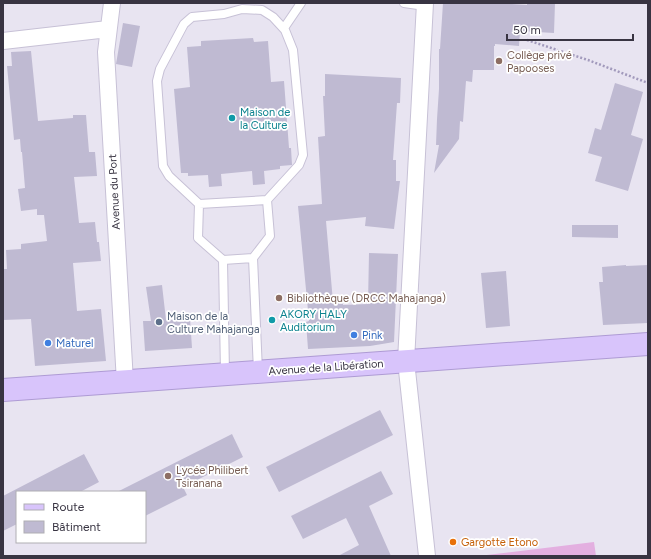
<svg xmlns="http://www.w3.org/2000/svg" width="651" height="559" viewBox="0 0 651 559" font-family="Figtree,sans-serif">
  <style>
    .green { fill: #e3afe0 }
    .building { fill: #bfbad2 }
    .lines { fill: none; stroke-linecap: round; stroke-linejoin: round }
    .service-casing { stroke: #c7c1d6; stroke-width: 10 }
    .minor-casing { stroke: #c7c1d6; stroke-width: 18 }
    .secondary-casing { stroke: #ae9bd4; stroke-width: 24 }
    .path { stroke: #a29abc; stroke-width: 2.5; stroke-dasharray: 2 2; stroke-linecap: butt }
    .service { stroke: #fff; stroke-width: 8 }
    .minor { stroke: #fff; stroke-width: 16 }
    .secondary { stroke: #d8c4fb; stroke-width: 22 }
    .education-dot { fill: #8d6e63; stroke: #fff; stroke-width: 1.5 }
    .culture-dot { fill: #0f9aa8; stroke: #fff; stroke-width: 1.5 }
    .service-dot { fill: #5c6f8a; stroke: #fff; stroke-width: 1.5 }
    .shop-dot { fill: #3f7fe0; stroke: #fff; stroke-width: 1.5 }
    .food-dot { fill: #e8710a; stroke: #fff; stroke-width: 1.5 }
    .labels { text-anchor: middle; stroke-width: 3.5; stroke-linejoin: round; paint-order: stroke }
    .education-label { font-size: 11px; fill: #785e54; stroke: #fff; text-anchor: start }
    .culture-label { font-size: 11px; fill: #0d838f; stroke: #fff; text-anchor: start }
    .street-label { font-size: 11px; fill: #383442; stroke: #fff }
    .service-label { font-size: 11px; fill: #4e5e75; stroke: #fff; text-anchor: start }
    .shop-label { font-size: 11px; fill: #366cbe; stroke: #fff; text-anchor: start }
    .food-label { font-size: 11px; fill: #c56008; stroke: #fff; text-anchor: start }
  </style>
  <rect width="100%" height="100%" fill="#e8e4f1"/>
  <path class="green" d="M594,542L596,556H478Z"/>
  <path class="building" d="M443,3H496L527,5V3H555L554,33L520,31L519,46L495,44V46H494V70H473L472,82L466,81L463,122L460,121L459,139L434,173L439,145H436L437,119L439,89V49H440Z
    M123,23L140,26L132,67L116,64Z
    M253,38L254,42L268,41L271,82L284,81L289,148H291L292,165L280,166V169L264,171L265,184L253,185L252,171L221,174L222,186L209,187L208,175L188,176V173H181L174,89L190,87L187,47L201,46V41Z
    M31,51L38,121L73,118V115H86L89,152H95L97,176L74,177L79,223L95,222L97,242H99L101,261L73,263L77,311L101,309L106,361L35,366L31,319L3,320V269H7L6,250L21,249V244L47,241L44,215H37V209L21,211L18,189L25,188L22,152H21L20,139L14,140L7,66H12L11,52Z
    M325,74L401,78L400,103H397L393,160H396V181H400L394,229L365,226L366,217L326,221L333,302L343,301V305L368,304L369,253L398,254L394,342L370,346L308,349L306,322L309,321L298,206L322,204L318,137L325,136L323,96H325Z
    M615,83L643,92L631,135L643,139L628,191L595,181L602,157L588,153L595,128L601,130Z
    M572,225H618V238L572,237Z
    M626,265V266L648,265V323L603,325L599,282H603L602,267Z
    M506,271L510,326L486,328L481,273Z
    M162,285L166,320L190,318L192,348L145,351L143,321H151L146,287Z
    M380,410L393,435L279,492L266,467Z
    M232,434L243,457L183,487L187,495L145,516V492H117Z
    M84,454L99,482L80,492H17V524L3,531V496Z
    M381,471L393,494L369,506L391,556H338L359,545L346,518L303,539L291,516Z"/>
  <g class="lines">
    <defs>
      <path id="service" d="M404,3L425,6
        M284,28L301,3
        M199,204L267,200
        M223,260L253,258
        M225,374L223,260L198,238L199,204L169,176L163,166L157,81L160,69L184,24L192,17L224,14L242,9L262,10L273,17L285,30L293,50L303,155L299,165L267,200L270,236L253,258L258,371"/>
      <path id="minor" d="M112,3L106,52L125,382
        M425,3L406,361L427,556
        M3,41L108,29"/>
      <path id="secondary" d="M3,390L648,344"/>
    </defs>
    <use href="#service" class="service-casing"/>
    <use href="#minor" class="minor-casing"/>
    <use href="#secondary" class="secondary-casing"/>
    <path class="path" d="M527,40L588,60L648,83"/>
    <use href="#service" class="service"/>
    <use href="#minor" class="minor"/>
    <use href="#secondary" class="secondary"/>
  </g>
  <g class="education-dot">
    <circle cx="499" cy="61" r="4"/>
    <circle cx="279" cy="298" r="4"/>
    <circle cx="168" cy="476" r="4"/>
  </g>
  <g class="culture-dot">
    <circle cx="232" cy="118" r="4"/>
    <circle cx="272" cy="320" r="4"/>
  </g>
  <circle class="service-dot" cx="159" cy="322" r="4"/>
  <g class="shop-dot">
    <circle cx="354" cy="335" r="4"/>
    <circle cx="48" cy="343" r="4"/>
  </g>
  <circle class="food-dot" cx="453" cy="542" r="4"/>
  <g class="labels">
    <g class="education-label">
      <text x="507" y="59">Collège privé<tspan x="507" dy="13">Papooses</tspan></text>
      <text x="287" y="302">Bibliothèque (DRCC Mahajanga)</text>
      <text x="176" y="474">Lycée Philibert<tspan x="176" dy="13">Tsiranana</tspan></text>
    </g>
    <g class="culture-label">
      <text x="240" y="116">Maison de<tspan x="240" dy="13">la Culture</tspan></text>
      <text x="280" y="318">AKORY HALY<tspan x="280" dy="13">Auditorium</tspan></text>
    </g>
    <g class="street-label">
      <text transform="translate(114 192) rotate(-93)" y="4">Avenue du Port</text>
      <text transform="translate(326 367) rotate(-4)" y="4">Avenue de la Libération</text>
    </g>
    <g class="service-label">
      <text x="167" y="320">Maison de la<tspan x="167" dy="13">Culture Mahajanga</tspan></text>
    </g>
    <g class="shop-label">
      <text x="362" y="339">Pink</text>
      <text x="56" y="347">Maturel</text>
    </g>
    <g class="food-label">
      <text x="461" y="546">Gargotte Etono</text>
    </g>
  </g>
  <rect width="651" height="559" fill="none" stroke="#383442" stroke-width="8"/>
  <rect x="16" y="491" width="130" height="52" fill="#ffffff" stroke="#afaeb3"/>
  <rect x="24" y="504" width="20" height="6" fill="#d8c4fb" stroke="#afaeb3"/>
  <text x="52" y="511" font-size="12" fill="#383442">Route</text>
  <rect x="24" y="521" width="20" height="12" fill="#bfbad2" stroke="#afaeb3"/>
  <text x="52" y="531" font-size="12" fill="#383442">Bâtiment</text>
  <path d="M507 34v6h126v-6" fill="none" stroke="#383442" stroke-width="2"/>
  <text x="513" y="34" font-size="12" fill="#383442" stroke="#ffffff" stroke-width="3" paint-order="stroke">50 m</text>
</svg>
